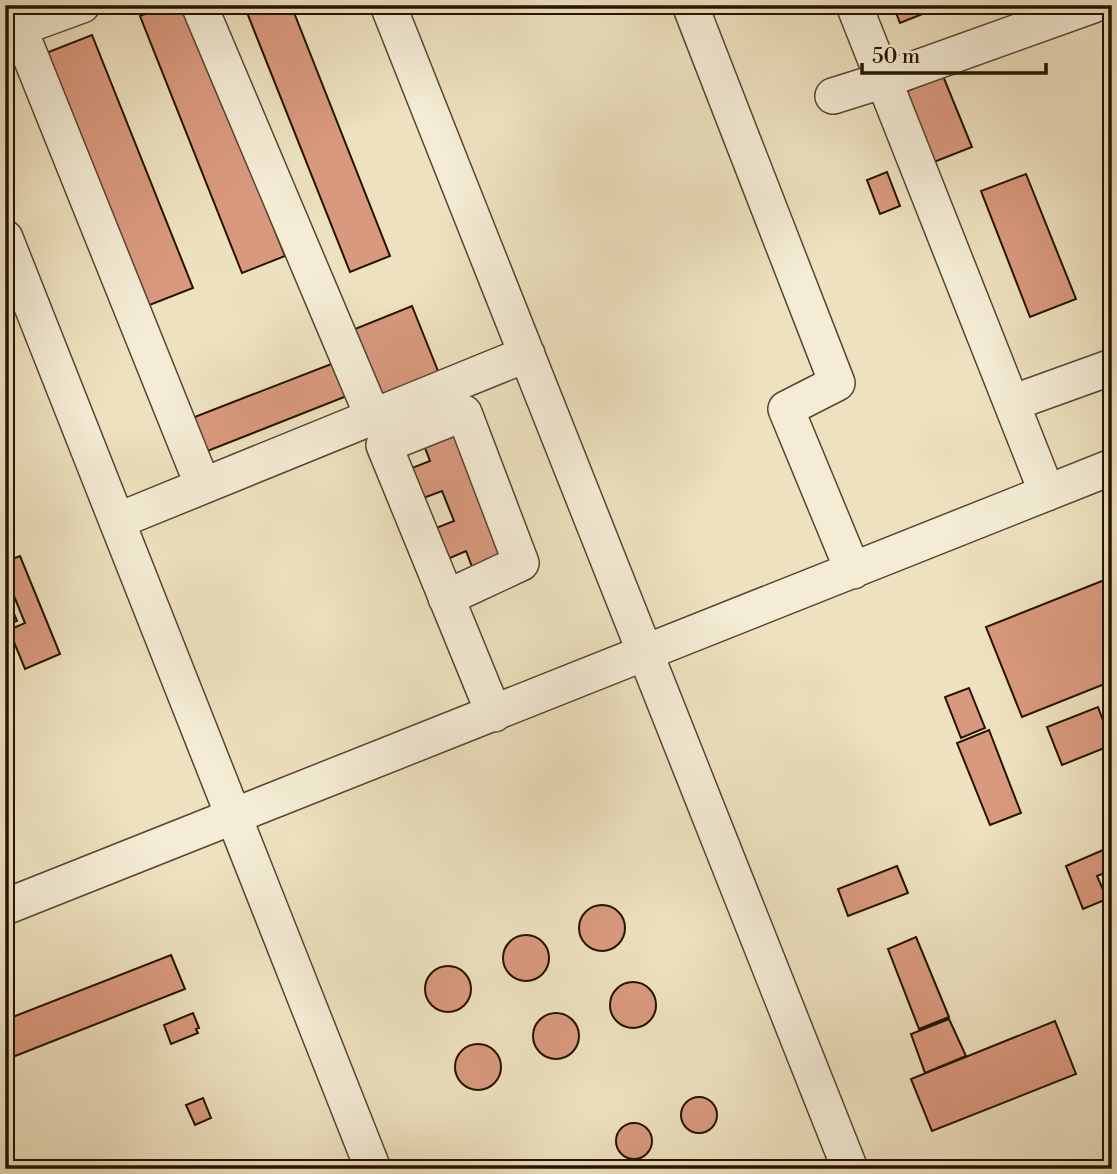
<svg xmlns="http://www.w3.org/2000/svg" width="1117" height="1174" viewBox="0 0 1117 1174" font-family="'Libre Bodoni',serif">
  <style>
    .building { fill: #d9997e; stroke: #241300; stroke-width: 2 }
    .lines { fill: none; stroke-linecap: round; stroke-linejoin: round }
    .minor-casing { stroke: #564630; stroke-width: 38 }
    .minor { stroke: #f4ecd5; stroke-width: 35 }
  </style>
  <rect width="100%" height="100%" fill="#eee1bf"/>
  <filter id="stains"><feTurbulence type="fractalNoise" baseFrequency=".00286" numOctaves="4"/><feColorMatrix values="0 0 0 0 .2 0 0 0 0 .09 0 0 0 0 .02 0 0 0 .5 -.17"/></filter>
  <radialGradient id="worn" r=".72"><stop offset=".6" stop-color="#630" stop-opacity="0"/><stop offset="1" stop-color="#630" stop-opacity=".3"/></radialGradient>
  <path class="building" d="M168,5H185L285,256L242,273L140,16Z
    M244,5H291L390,256L350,272Z
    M893,5H945L900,23Z
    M92,35L193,288L147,306L46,53Z
    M943,76L972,147L934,162L905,92Z
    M887,172L900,206L880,214L867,180Z
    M1026,174L1076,299L1030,317L981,191Z
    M412,306L440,376L378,401L350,331Z
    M339,361L352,394L205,452L192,418Z
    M460,425L512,556L474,572L466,551L443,561L431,530L454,521L442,491L418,500L407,470L430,461L422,440Z
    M20,556L60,654L25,669L9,630L25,623L5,574V562Z
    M1112,577V681L1022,717L986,627Z
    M5,592L17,621L5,625Z
    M969,688L985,728L961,738L945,697Z
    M1098,707L1112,745L1062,765L1047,727Z
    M989,730L1021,813L990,825L957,743Z
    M1110,847L1112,870L1097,876L1107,899L1083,909L1066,866Z
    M897,866L908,893L848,916L838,889Z
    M579 928a23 23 0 1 1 46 0a23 23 0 1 1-46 0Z
    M503 958a23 23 0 1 1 46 0a23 23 0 1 1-46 0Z
    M916,937L949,1017L919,1029L888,949Z
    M171,955L185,989L5,1060V1020Z
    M425 989a23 23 0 1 1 46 0a23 23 0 1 1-46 0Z
    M610 1005a23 23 0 1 1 46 0a23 23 0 1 1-46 0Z
    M193,1013L199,1028L196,1029L198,1033L171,1044L164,1025Z
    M533 1036a23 23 0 1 1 46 0a23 23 0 1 1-46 0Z
    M949,1019L966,1056L925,1073L911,1034Z
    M1055,1021L1076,1074L932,1131L911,1079Z
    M455 1067a23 23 0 1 1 46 0a23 23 0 1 1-46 0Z
    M681 1115a18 18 0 1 1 36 0a18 18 0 1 1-36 0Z
    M203,1098L211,1118L195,1125L186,1105Z
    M616 1141a18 18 0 1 1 36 0a18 18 0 1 1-36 0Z
    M726,1162L739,1169H711L719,1163Z"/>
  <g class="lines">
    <defs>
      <path id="minor" d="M82,5L19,28L203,486
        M199,5L373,417
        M388,5L850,1169
        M690,5L837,383L786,409L853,571
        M854,5L1047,493
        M833,96L884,80L1093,5
        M5,238L373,1169
        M1012,403L1112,367
        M117,521L527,354
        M446,598L521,563L464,413L384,445L494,714
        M5,907L1112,467"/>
    </defs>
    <use href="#minor" class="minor-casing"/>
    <use href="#minor" class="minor"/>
  </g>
  <rect width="1117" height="1174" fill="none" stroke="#eee1bf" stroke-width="28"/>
  <rect x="7" y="7" width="1103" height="1160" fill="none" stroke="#241300" stroke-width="3.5"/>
  <rect x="14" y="14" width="1089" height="1146" fill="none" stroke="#241300" stroke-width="2"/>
  <path d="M862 63v10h184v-10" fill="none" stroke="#241300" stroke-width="3.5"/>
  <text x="872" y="63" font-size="21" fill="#241300" stroke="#f4ecd5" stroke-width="5" paint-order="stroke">50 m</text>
  <rect width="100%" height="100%" filter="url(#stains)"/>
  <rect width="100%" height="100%" fill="url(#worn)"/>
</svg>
